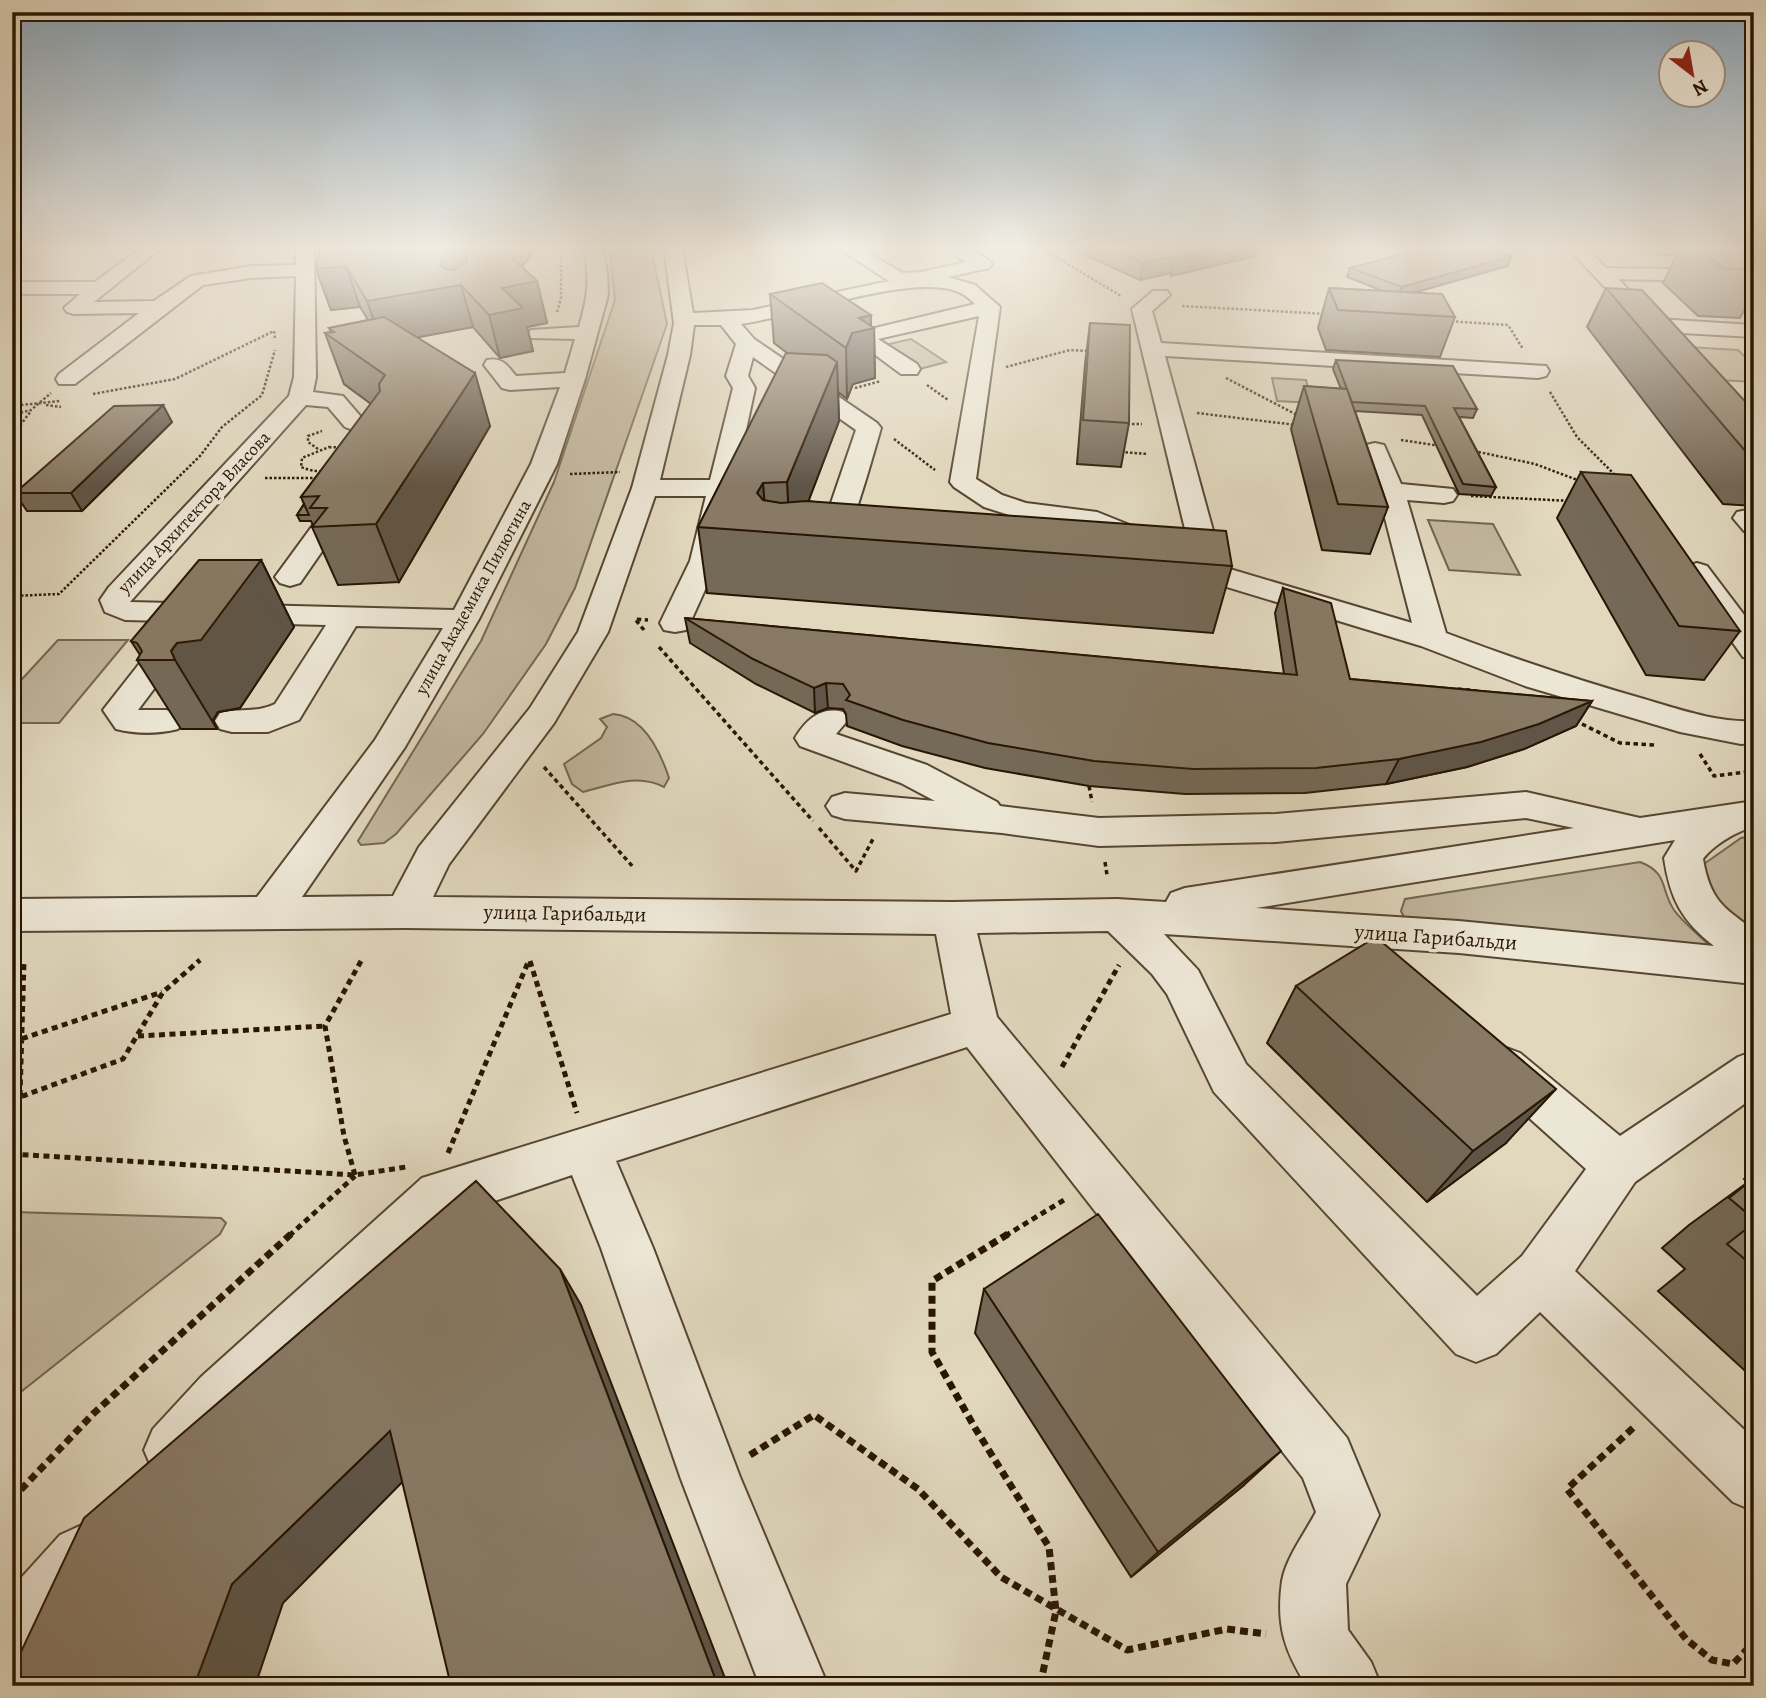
<svg xmlns="http://www.w3.org/2000/svg" width="1766" height="1698" viewBox="0 0 1766 1698" font-family="Alegreya,serif">
  <style>
    .green { fill: #c2b79e; stroke: #756651; stroke-width: 2 }
    .lines { fill: none; stroke-linecap: round; stroke-linejoin: round }
    .minor-casing { stroke: #564632; stroke-width: 4 }
    .path-far3 { stroke: #281504; stroke-width: 2.5; stroke-dasharray: 2.5 2; stroke-linecap: butt }
    .path-far2 { stroke: #281504; stroke-width: 3.5; stroke-dasharray: 4.5 3.5; stroke-linecap: butt }
    .path-far1 { stroke: #281504; stroke-width: 5; stroke-dasharray: 6 4.5; stroke-linecap: butt }
    .path { stroke: #281504; stroke-width: 7; stroke-dasharray: 8 5; stroke-linecap: butt }
    .minor { fill: #ece6d5; fill-rule: evenodd }
    .wall { fill: #756957; stroke: #281504; stroke-width: 2 }
    .shaded-wall { fill: #5f5547; stroke: #281504; stroke-width: 2 }
    .building { fill: #887a65; stroke: #281504; stroke-width: 2 }
    .labels { text-anchor: middle; stroke-width: 7; stroke-linejoin: round; paint-order: stroke }
    .far-street-label { font-size: 18px; fill: #281504; stroke: #ece6d5 }
    .street-label { font-size: 21px; fill: #281504; stroke: #ece6d5 }
  </style>
  <rect width="100%" height="100%" fill="#e1d8be"/>
  <filter id="stains"><feTurbulence type="fractalNoise" baseFrequency=".00286" numOctaves="4"/><feColorMatrix values="0 0 0 0 .2 0 0 0 0 .09 0 0 0 0 .02 0 0 0 .5 -.17"/></filter>
  <radialGradient id="worn" r=".72"><stop offset=".6" stop-color="#630" stop-opacity="0"/><stop offset="1" stop-color="#630" stop-opacity=".3"/></radialGradient>
  <path class="green" d="M609,248H651L667,324L575,588L546,644L483,734L396,834L384,843L361,845L358,841L481,641L554,482L615,300Z
    M911,339L946,362L920,369L885,345Z
    M1687,347L1738,350L1754,365V382L1718,380Z
    M1272,378L1306,380L1312,403L1277,401Z
    M1428,520L1493,524L1520,575L1449,570Z
    M58,640H128L59,723H12V690Z
    M613,714C643,716 660,751 669,778L664,787C637,773 611,785 583,792L572,784L564,764L601,738L607,727L600,719Z
    M1754,836V939L1724,917L1701,866L1741,838Z
    M1640,862C1669,873 1660,889 1674,910C1684,924 1702,937 1714,950L1409,929L1401,911L1405,899Z
    M12,1212L221,1218L226,1223L220,1234L12,1399Z"/>
  <g class="lines">
    <defs>
      <path id="minor" d="M141,248H161L94,302L154,301L191,276L251,266L296,265V248H314L316,377L313,392L343,396L361,417L390,428L397,443L300,583L290,586L280,583L275,577L373,443L371,437L345,427L328,407L306,405L130,602L454,610L531,464L560,387L510,390L502,388L484,365L487,360C502,357 507,365 516,376L565,373L575,339L531,338L528,334L531,330L579,327C588,296 590,280 584,248H602L607,272L608,295L585,379L557,464L479,619L405,747L302,897L393,896L419,847L530,708L578,632L632,488L668,355L674,323L664,248H682L693,313L753,310L889,281L838,248H859L903,273L921,272L966,262L943,248C961,248 980,250 992,264L989,268L948,277L975,285L1000,307L976,479L1002,495L1026,503L1097,512L1142,530L1181,555L1192,558L1132,309L1153,291H1167L1170,295L1152,311L1161,343L1546,366L1549,371L1546,376L1538,378L1165,356L1223,567L1412,623L1378,491L1363,450L1366,445L1375,443L1384,445L1401,484L1453,489L1457,495L1453,501L1444,503L1407,500L1446,633C1512,658 1577,680 1644,699C1678,709 1718,723 1754,721V743L1741,744L1680,732L1525,686L1421,646L1161,567L1122,542L1082,526L1022,519L984,507L954,487L950,482L979,316L878,339L917,364L920,369L917,374H901L851,337L854,333L975,304C969,298 962,292 953,290C902,276 797,316 741,324L754,339L877,423L881,428C875,448 851,536 841,546C832,554 823,556 811,553L807,547L820,535L856,430L753,357L748,376L755,388L718,561L690,623L686,630L675,632L664,630L660,623L690,561L706,496H655L608,632L554,723L449,864L433,897L953,902L1117,899L1166,902L1171,893L1185,888L1574,828L1526,818L1276,842L1099,846L1002,833L845,819L832,815L826,806L832,797L845,793L935,801L901,783L800,746L795,738C806,720 821,706 843,712L848,720L836,734L927,765L997,802L1000,806L1099,818L1276,814L1526,792L1640,818L1754,801V827C1738,830 1712,846 1703,859C1710,899 1722,907 1754,930V984L1459,953L1164,934L1198,970L1246,1064L1477,1296L1522,1256L1586,1169L1488,1081L1481,1067L1488,1053L1504,1047L1520,1053L1620,1136L1738,1057L1754,1051V1097L1635,1182L1575,1271L1754,1439V1511L1733,1502L1540,1312L1496,1354L1476,1362L1456,1354L1214,1092L1167,994L1152,974L1108,931L977,933L997,1017L1347,1438L1379,1515L1346,1584L1348,1630L1371,1662L1381,1686H1307C1284,1651 1276,1624 1282,1581C1286,1558 1305,1533 1316,1512L1303,1478L967,1047L616,1161L653,1248L740,1477L828,1686H760L681,1479L601,1248L572,1175L456,1214L241,1417L195,1471L174,1480L153,1471L144,1450L153,1429L201,1377L422,1178L951,1014L936,934L405,928L12,931V899L257,897L375,740L443,628L356,626L299,720L268,732H232L220,729L215,721L220,713C239,708 257,713 275,704L326,625L125,620L105,612L100,600L109,587L289,396L294,377L296,276L251,278L203,285L75,384H59L56,379L59,374L139,313L74,314L67,312L64,308L80,294H12V282H95ZM694,325H721L736,344L726,376L733,388L710,480H660L690,355ZM1675,840L1664,858C1670,899 1682,921 1714,946L1459,921L1256,908Z
        M1568,248H1587L1606,268C1655,270 1714,263 1754,294V310C1741,307 1734,294 1722,289C1690,277 1651,281 1618,279L1657,319L1754,325V337L1646,331Z
        M1644,248H1728L1723,256L1717,257L1653,253Z
        M1744,248H1754V253L1747,252Z
        M1747,510L1754,512V533L1744,531L1733,518L1737,512Z
        M1697,563L1707,566L1754,628V659L1743,657L1683,572L1687,566Z
        M180,624L191,626L196,633L138,710H166L178,713L183,721L178,729C158,734 136,734 116,729L103,710L169,626Z
        M82,1525L104,1535L114,1557L104,1579L35,1660L12,1670V1588L60,1535Z"/>
    </defs>
    <use href="#minor" class="minor-casing"/>
    <path class="path-far3" d="M1041,248L1121,296
      M1182,306L1327,314
      M557,312L561,298V248
      M1447,321L1508,325L1523,349
      M1006,367L1070,350L1090,351
      M1226,378L1299,416
      M927,385L948,400
      M855,388L881,381
      M1550,392L1577,437L1618,478
      M93,394L175,379L274,331L275,338
      M46,405L61,407
      M12,406L60,401
      M1197,413L1296,425
      M12,415L31,410L51,393
      M1123,424H1142
      M12,436L31,411
      M894,439L935,470
      M1401,440L1441,446
      M329,447L348,448L355,455C342,472 320,475 301,467L302,458Z
      M318,449L308,442V436L322,431
      M1474,451L1535,464L1580,481
      M1121,452L1148,454
      M570,474L620,472
      M265,478H319
      M1471,496L1571,501
      M12,596L59,594L200,456L222,427L262,395L275,350"/>
    <path class="path-far2" d="M644,630L635,619L648,620
      M659,647L813,821
      M1458,689L1477,691
      M1582,724L1620,743L1656,745
      M1700,754L1714,776L1754,771
      M544,767L634,868
      M1089,786L1092,802
      M819,828L856,871L873,839
      M1105,862L1107,875"/>
    <path class="path-far1" d="M530,961L577,1113
      M138,1036L325,1026
      M12,1042L162,992
      M1062,1067L1119,965
      M20,1096L24,961
      M12,1100L123,1059L163,992L200,960
      M448,1153L529,960
      M12,1154L355,1175L406,1167
      M355,1175L344,1136L325,1026L361,961
      M289,1236L355,1176
      M1005,1236L1064,1200"/>
    <path class="path" d="M1008,1234L932,1281V1352L975,1428L1049,1547L1056,1611L1040,1686
      M1633,1428L1567,1489L1686,1639L1712,1660L1733,1664L1754,1642
      M750,1455L814,1415L918,1489L1001,1577L1127,1650L1227,1629L1266,1634
      M12,1499L94,1413L291,1234"/>
    <use href="#minor" class="minor"/>
  </g>
  <path class="wall" d="M1069,248H1257L1256,256L1171,276V273L1140,280Z
    M1680,248H1738L1754,260V293L1740,318L1698,316L1663,283Z
    M531,255L522,267L537,281L547,323L527,327L533,351L500,358L473,327L417,337L490,426L399,582L338,585L312,527L313,525L311,521H300L297,515L304,504L301,497L371,404L344,384L325,333L331,332L329,328L368,320L360,307L331,310L316,269Z
    M1512,256L1508,266L1413,293L1455,317L1440,357L1326,350L1318,328L1329,288L1383,291L1347,277L1350,268Z
    M1606,288L1754,411V506L1723,504L1587,327Z
    M770,294L871,315V326L874,328L875,378L853,384L847,399L838,392L839,421L808,501L1232,566L1213,633L707,593L698,527L787,353L774,343Z
    M1090,323L1129,423L1121,467L1077,464L1085,364Z
    M1336,360L1477,409L1473,418L1459,417L1496,487L1491,496L1459,494L1422,415L1355,411L1388,507L1370,554L1322,550L1291,429L1304,386L1341,389L1333,369Z
    M172,422L82,511H27L15,493Z
    M1581,472L1740,631L1704,680L1646,675L1557,518Z
    M261,560L294,627L240,708L218,712L213,720L217,729H181L137,660L140,655L131,641Z
    M1283,588L1350,679L1592,701L1576,726L1524,749L1467,767L1386,784L1305,793L1185,794L1089,786L985,768L902,746L847,726L846,714L843,709L828,708L815,713L756,684L690,643L685,618L1284,674L1275,613Z
    M1296,986L1506,1143L1427,1202L1267,1043Z
    M1754,1171V1379L1658,1291L1685,1269L1662,1248L1689,1225L1748,1182L1744,1179Z
    M984,1289L1244,1485L1131,1577L975,1333Z
    M1275,1680L1280,1686H1257Z"/>
  <path class="shaded-wall" d="M444,248H480L461,285L473,327L382,344L367,301L440,264Z
    M498,248H529L531,255L507,285Z
    M1220,248H1257L1256,256L1171,276L1174,258Z
    M1174,256L1171,273L1140,280L1143,263Z
    M1512,256L1508,266L1398,297L1402,287Z
    M346,266L360,307L331,310L316,269Z
    M537,281L547,323L527,327L533,351L500,358L489,315L502,288Z
    M871,315V329L874,328L875,378L853,384L847,399L846,348L859,318Z
    M837,362L839,421L796,534H790L787,482Z
    M475,373L490,426L399,582L376,524Z
    M163,405L172,422L82,511L71,493Z
    M763,483L767,532L757,493Z
    M261,560L294,627L240,708L218,712L213,720L217,729L175,660L171,651L177,643Z
    M826,683L828,708L815,713L814,688Z
    M1592,701L1576,726L1524,749L1467,767L1386,784L1399,759Z
    M1556,1089L1506,1143L1427,1202L1473,1151Z
    M560,1269L581,1305L728,1686H718Z
    M390,1431L425,1459L283,1603L255,1686H194L232,1584Z
    M1281,1451L1244,1485L1131,1577L1158,1552Z"/>
  <path class="building" d="M320,248H444L440,264L445,269L454,270L466,263L469,248H501L537,281L502,288L523,308L489,315L461,285L367,301L346,266L316,269Z
    M1110,248H1220L1174,258V256L1143,263Z
    M1425,248H1488L1512,256L1402,287L1350,268Z
    M1699,248H1738L1754,260V270L1723,268Z
    M822,283L871,315L859,318L874,328L852,333L846,348L770,294Z
    M1329,288L1442,294L1455,317L1338,310Z
    M1606,288L1642,290L1754,411V459H1752Z
    M384,317L475,373L376,524L312,527L327,508H310L319,496L301,497L380,391L379,384L385,375L325,333L334,332L329,328Z
    M1090,323L1130,325L1129,423L1083,420Z
    M786,353L827,355L837,362L787,482L763,483L757,493L763,500L781,503L806,501L1226,531L1232,566L698,527Z
    M1336,360L1453,366L1477,409L1454,408L1496,487L1463,484L1425,406L1352,402Z
    M1304,386L1347,389L1388,507L1338,504Z
    M163,405L71,493H15L114,406Z
    M1581,472L1631,475L1740,631L1679,626Z
    M304,504L309,515H297Z
    M199,560H261L201,640L177,643L171,651L175,660H137L142,651L137,643L131,641Z
    M1283,588L1331,603L1350,679L1592,701L1539,724L1481,742L1399,759L1316,768L1193,769L1094,761L988,743L903,720L846,700L850,695L843,684L826,683L814,688L753,659L685,618L1297,675Z
    M1376,937L1556,1089L1473,1151L1296,986Z
    M1754,1178V1219L1729,1198Z
    M476,1181L560,1269L718,1686H451L390,1431L232,1584L194,1686H12V1671L84,1518Z
    M1098,1214L1281,1451L1158,1552L984,1289Z
    M1754,1223V1267L1727,1244Z
    M1275,1680L1280,1686H1269Z"/>
  <linearGradient id="sky" x2="0" y2="1"><stop stop-color="#8ca8be"/><stop offset="0.51" stop-color="#f2ede2"/><stop offset="1" stop-color="#f2ede2" stop-opacity="0"/></linearGradient>
  <rect width="1766" height="486" fill="url(#sky)"/>
  <g class="labels">
    <g class="far-street-label">
      <text transform="translate(194 512) rotate(-47)" y="6">улица Архитектора Власова</text>
      <text transform="translate(473 597) rotate(-61)" y="6">улица Академика Пилюгина</text>
    </g>
    <g class="street-label">
      <text transform="translate(565 913) rotate(1)" y="7">улица Гарибальди</text>
      <text transform="translate(1436 937) rotate(4)" y="7">улица Гарибальди</text>
    </g>
  </g>
  <rect width="1766" height="1698" fill="none" stroke="#e1d8be" stroke-width="42"/>
  <rect x="14" y="14" width="1738" height="1670" fill="none" stroke="#281504" stroke-width="3.5"/>
  <rect x="21" y="21" width="1724" height="1656" fill="none" stroke="#281504" stroke-width="2"/>
  <g transform="translate(1692 74) rotate(149)"><circle r="33" fill="#ece6d5" stroke="#9e9281" stroke-width="2"/>
  <path d="M0-5L12 26L0 18L-12 26Z" fill="#8f2418"/>
  <text y="-10" font-size="19" font-weight="bold" text-anchor="middle" fill="#281504">N</text>
  </g>
  <rect width="100%" height="100%" filter="url(#stains)"/>
  <rect width="100%" height="100%" fill="url(#worn)"/>
</svg>
